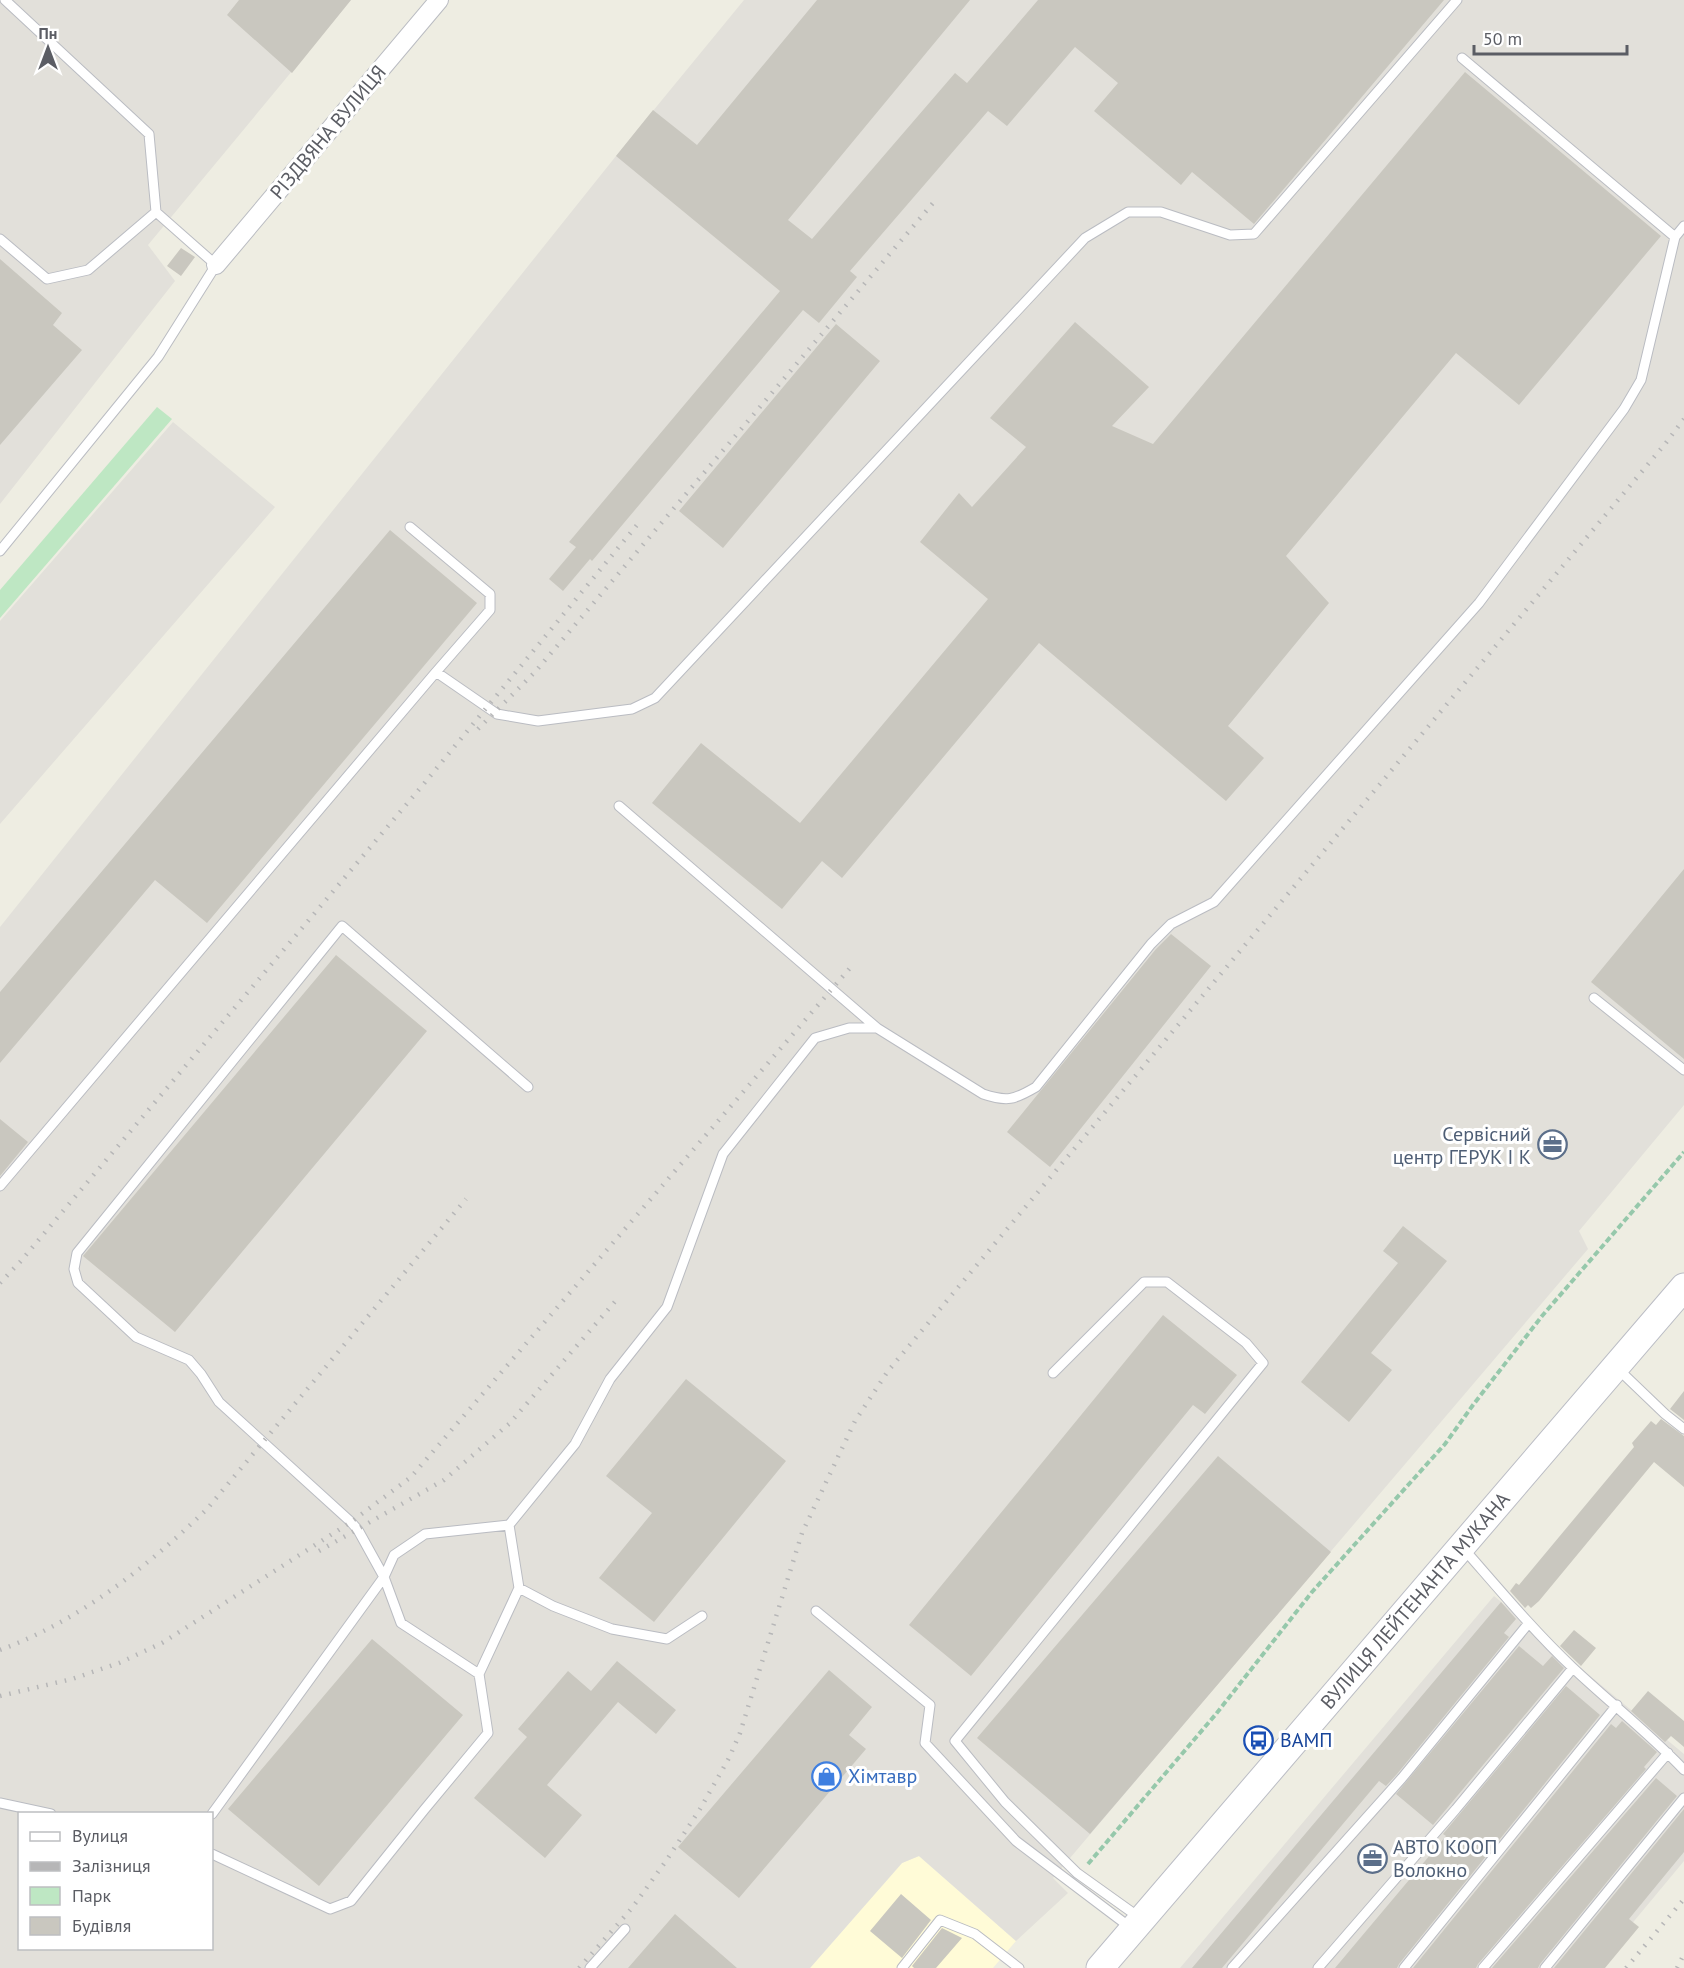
<svg xmlns="http://www.w3.org/2000/svg" width="1684" height="1968" viewBox="0 0 1684 1968" font-family="'PT Sans',sans-serif">
  <style>
    .commercial { fill: #fffbd7 }
    .industrial { fill: #e2e0da; fill-rule: evenodd }
    .green { fill: #bee7c3 }
    .building { fill: #c9c7bf }
    .lines { fill: none; stroke-linecap: round; stroke-linejoin: round }
    .lane-casing { stroke: #babcc2; stroke-width: 11 }
    .street-casing { stroke: #babcc2; stroke-width: 20 }
    .secondary-casing { stroke: #bbbdc5; stroke-width: 29 }
    .path { stroke: #96c8ab; stroke-width: 4; stroke-dasharray: 6 3; stroke-linecap: butt }
    .lane { stroke: #fff; stroke-width: 9 }
    .street { stroke: #fff; stroke-width: 18 }
    .secondary { stroke: #fff; stroke-width: 27 }
    .rail { stroke: #b6b6b7; stroke-width: 4.5; stroke-dasharray: 1.5 8; stroke-linecap: butt }
    .labels { text-anchor: middle; stroke-width: 6; stroke-linejoin: round; paint-order: stroke }
    .street-label { font-size: 20px; fill: #5b5d64; stroke: #fff }
    .service-label { font-size: 20px; fill: #4e5e75; stroke: #fff; text-anchor: end }
    .transit-label { font-size: 20px; fill: #164399; stroke: #fff; text-anchor: start }
    .shop-label { font-size: 20px; fill: #366cbe; stroke: #fff; text-anchor: start }
  </style>
  <rect width="100%" height="100%" fill="#eeede2"/>
  <path class="commercial" d="M919,1856L1016,1941L993,1968H810L902,1863Z"/>
  <path class="industrial" d="M0,0H351L148,245L175,281L0,504Z
    M744,0H1684V1105L1579,1231L1588,1249L1053,1878L1068,1893L1016,1941L919,1856L902,1863L810,1968H0V927L616,156ZM20,1814H212V1948H20Z
    M173,422L275,507L0,824V621Z
    M1494,1596L1684,1754V1861L1595,1968H1180Z"/>
  <path class="green" d="M157,407L172,419L0,618V590Z"/>
  <path class="building" d="M239,0H351L292,73L227,15Z
    M817,0H970L788,220L812,239L955,73L967,83L1038,0H1444L1254,224L1192,172L1181,185L1094,111L1118,83L1075,47L1007,126L988,111L850,271L857,277L819,323L803,310L592,561L590,559L563,591L549,579L576,547L569,542L780,291L616,156L653,110L697,145Z
    M1465,72L1661,236L1519,405L1456,353L1286,556L1329,603L1228,726L1264,758L1226,801L1039,643L842,878L822,861L782,909L652,803L701,743L800,823L988,599L920,542L959,493L972,507L1026,447L990,418L1075,322L1149,387L1112,426L1153,444Z
    M181,248L195,257L181,276L167,266Z
    M0,259L62,313L53,325L82,350L0,445Z
    M836,324L880,361L723,548L679,511Z
    M390,530L477,603L207,923L155,880L0,1063V992Z
    M1684,869V1059L1591,982Z
    M1171,934L1211,966L1050,1167L1007,1132L1156,949Z
    M336,955L427,1031L175,1332L83,1256Z
    M0,1119L28,1142L0,1176Z
    M1403,1226L1447,1261L1371,1353L1392,1370L1349,1422L1301,1382L1398,1263L1383,1251Z
    M1163,1315L1237,1375L1205,1414L1193,1405L971,1676L909,1625Z
    M686,1379L786,1461L654,1622L599,1578L652,1513L606,1476Z
    M1684,1391V1420L1670,1409Z
    M1661,1419L1684,1436V1487L1654,1462L1539,1601L1531,1608L1528,1605L1525,1608L1510,1591L1516,1583L1519,1585L1634,1447L1632,1443L1651,1421L1656,1425Z
    M1218,1456L1331,1552L1090,1834L977,1738Z
    M1501,1602L1516,1619L1504,1633L1509,1637L1397,1774L1386,1786L1379,1781L1222,1968H1192Z
    M1574,1630L1596,1648L1581,1666L1560,1646Z
    M372,1639L463,1715L319,1886L228,1809Z
    M1519,1646L1543,1666L1552,1656L1564,1668L1433,1825L1396,1794Z
    M617,1661L676,1710L656,1734L618,1702L547,1785L582,1815L545,1858L474,1798L527,1737L518,1729L568,1671L591,1691Z
    M829,1670L872,1707L849,1735L866,1749L739,1898L678,1847Z
    M1566,1686L1600,1715L1399,1964L1397,1968H1335L1446,1836L1443,1834Z
    M1648,1691L1684,1721V1747L1671,1736L1665,1742L1631,1711Z
    M1622,1721L1657,1752L1644,1767L1646,1769L1478,1964L1476,1968H1413L1611,1724L1616,1728Z
    M1656,1778L1677,1796L1540,1964L1538,1968H1492Z
    M1684,1809V1852L1629,1919L1639,1927L1605,1968H1554Z
    M901,1894L931,1920L902,1958L870,1931Z
    M675,1914L737,1968H628Z
    M942,1928L962,1938L936,1968H914L912,1966Z"/>
  <g class="lines">
    <defs>
      <path id="lane" d="M1462,58L1675,237L1684,226
        M0,239L47,279L88,270L156,212
        M410,527L490,594V610L436,672
        M0,551L158,357L216,265L156,212L149,134L5,0
        M619,806L877,1028
        M1594,998L1684,1070
        M0,1186L436,672L497,714L538,721L632,709L655,698L1085,238L1128,212H1161L1230,235L1254,234L1457,0
        M1617,1368L1665,1414L1684,1429
        M1053,1373L1144,1282H1167L1246,1343L1263,1363L955,1741L1005,1802L1077,1873L1140,1918
        M509,1525L425,1534L394,1555L384,1577L401,1623L479,1674L519,1588L509,1525L575,1444L610,1379L667,1307L723,1154L815,1038L849,1028H877L983,1094C1007,1102 1014,1100 1036,1087L1151,944L1171,924L1214,902L1479,603L1624,409L1641,380L1675,237
        M1463,1548C1499,1589 1533,1630 1572,1667C1609,1702 1649,1733 1684,1770
        M519,1588L553,1606L612,1629L667,1639L702,1616
        M816,1611L930,1705L925,1743L1016,1841L1131,1928
        M0,1803L51,1814
        M212,1814L384,1577L358,1530L351,1522L219,1402L201,1374L189,1360L136,1337L78,1283L74,1269L77,1253L342,926L528,1087
        M212,1854L330,1909L351,1901L424,1810L488,1733L479,1674
        M590,1968L625,1929
        M902,1968L940,1920L975,1934L1019,1968
        M1232,1968L1402,1778L1528,1624
        M1318,1968L1456,1809L1573,1668
        M1404,1968L1617,1705
        M1483,1968L1668,1753
        M1545,1968L1684,1798"/>
      <path id="street" d="M216,265L439,0"/>
      <g id="secondary">
        <path id="s1" d="M1100,1968L1684,1287"/>
      </g>
    </defs>
    <use href="#lane" class="lane-casing"/>
    <use href="#street" class="street-casing"/>
    <use href="#secondary" class="secondary-casing"/>
    <path class="path" d="M1088,1864L1216,1714L1312,1592L1445,1444L1473,1405L1542,1316L1684,1152"/>
    <use href="#lane" class="lane"/>
    <use href="#street" class="street"/>
    <use href="#secondary" class="secondary"/>
    <path class="rail" d="M478,729L535,672L933,203
      M0,1283L20,1262L422,786L637,525
      M319,1551L444,1480L510,1423L619,1297
      M0,1650C79,1621 147,1567 207,1509L466,1199
      M0,1696L72,1679L119,1663L162,1643L351,1522L411,1477L850,968
      M579,1968L632,1908L666,1861L700,1809L729,1758L740,1733L802,1533L855,1421L888,1371L1665,444L1684,419
      M1626,1968L1684,1899
      M1677,1968L1684,1954"/>
  </g>
  <defs>
    <symbol id="office-ring" viewBox="-11 -11 22 22"><circle r="9.5" fill="#fff" stroke="#5c6f8a" stroke-width="1.5"/><path d="M-6-3h4V-5.5h4V-3h4V5H-6ZM-1-4.5V-3h2v-1.5ZM-6 0V1H6V0Z" fill="#5c6f8a"/></symbol>
    <symbol id="bus-ring" viewBox="-11 -11 22 22"><circle r="9.5" fill="#fff" stroke="#1a4fb4" stroke-width="1.5"/><path d="M-5-6H5V4H4V6H2V4H-2V6H-4V4H-5ZM-3.5-4V0h7V-4ZM-3.5 1.2v1.5H-2V1.2ZM2 1.2v1.5H3.5V1.2Z" fill="#1a4fb4"/></symbol>
    <symbol id="shop-ring" viewBox="-11 -11 22 22"><circle r="9.5" fill="#fff" stroke="#3f7fe0" stroke-width="1.5"/><path d="M-5-2.5h2.3a2.7 3.5 0 0 1 5.4 0H5L5.5 6h-11ZM-1.5-2.5h3a1.5 2.3 0 0 0-3 0Z" fill="#3f7fe0"/></symbol>
  </defs>
  <g fill-rule="evenodd">
    <use href="#office-ring" x="1536" y="1128" width="33" height="33"/>
    <use href="#bus-ring" x="1242" y="1724" width="33" height="33"/>
    <use href="#shop-ring" x="810" y="1760" width="33" height="33"/>
    <use href="#office-ring" x="1356" y="1842" width="33" height="33"/>
  </g>
  <g class="labels">
    <g class="street-label">
      <text transform="translate(328 132) rotate(-50)" y="7">РІЗДВЯНА ВУЛИЦЯ</text>
      <text dy="7" stroke="none"><textPath href="#s1" startOffset="484">ВУЛИЦЯ ЛЕЙТЕНАНТА МУКАНА</textPath></text>
    </g>
    <g class="service-label">
      <text x="1531" y="1141">Сервісний<tspan x="1531" dy="23">центр ГЕРУК І К</tspan></text>
      <text x="1393" y="1854" text-anchor="start">АВТО КООП<tspan x="1393" dy="23">Волокно</tspan></text>
    </g>
    <g class="transit-label">
      <text x="1280" y="1747">ВАМП</text>
    </g>
    <g class="shop-label">
      <text x="848" y="1783">Хімтавр</text>
    </g>
  </g>
  <rect x="18" y="1812" width="195" height="138" fill="#ffffff" stroke="#bdbec1" stroke-width="1.5"/>
  <rect x="30" y="1832" width="30" height="9" fill="#ffffff" stroke="#bdbec1" stroke-width="1.5"/>
  <text x="72" y="1842" font-size="18" fill="#5b5d64">Вулиця</text>
  <rect x="30" y="1862" width="30" height="9" fill="#b6b6b7" stroke="#bdbec1" stroke-width="1.5"/>
  <text x="72" y="1872" font-size="18" fill="#5b5d64">Залізниця</text>
  <rect x="30" y="1887" width="30" height="18" fill="#bee7c3" stroke="#bdbec1" stroke-width="1.5"/>
  <text x="72" y="1902" font-size="18" fill="#5b5d64">Парк</text>
  <rect x="30" y="1917" width="30" height="18" fill="#c9c7bf" stroke="#bdbec1" stroke-width="1.5"/>
  <text x="72" y="1932" font-size="18" fill="#5b5d64">Будівля</text>
  <g transform="translate(48 48)" stroke="#ffffff" stroke-width="4.5" paint-order="stroke">
  <path d="M0-4.5L10 22L0 15L-10 22Z" fill="#5b5d64"/>
  <text y="-9" font-size="16" font-weight="bold" text-anchor="middle" fill="#5b5d64">Пн</text>
  </g>
  <path d="M1474 45v9h153v-9" fill="none" stroke="#5b5d64" stroke-width="3"/>
  <text x="1483" y="45" font-size="18" fill="#5b5d64" stroke="#ffffff" stroke-width="4.5" paint-order="stroke">50 m</text>
</svg>
